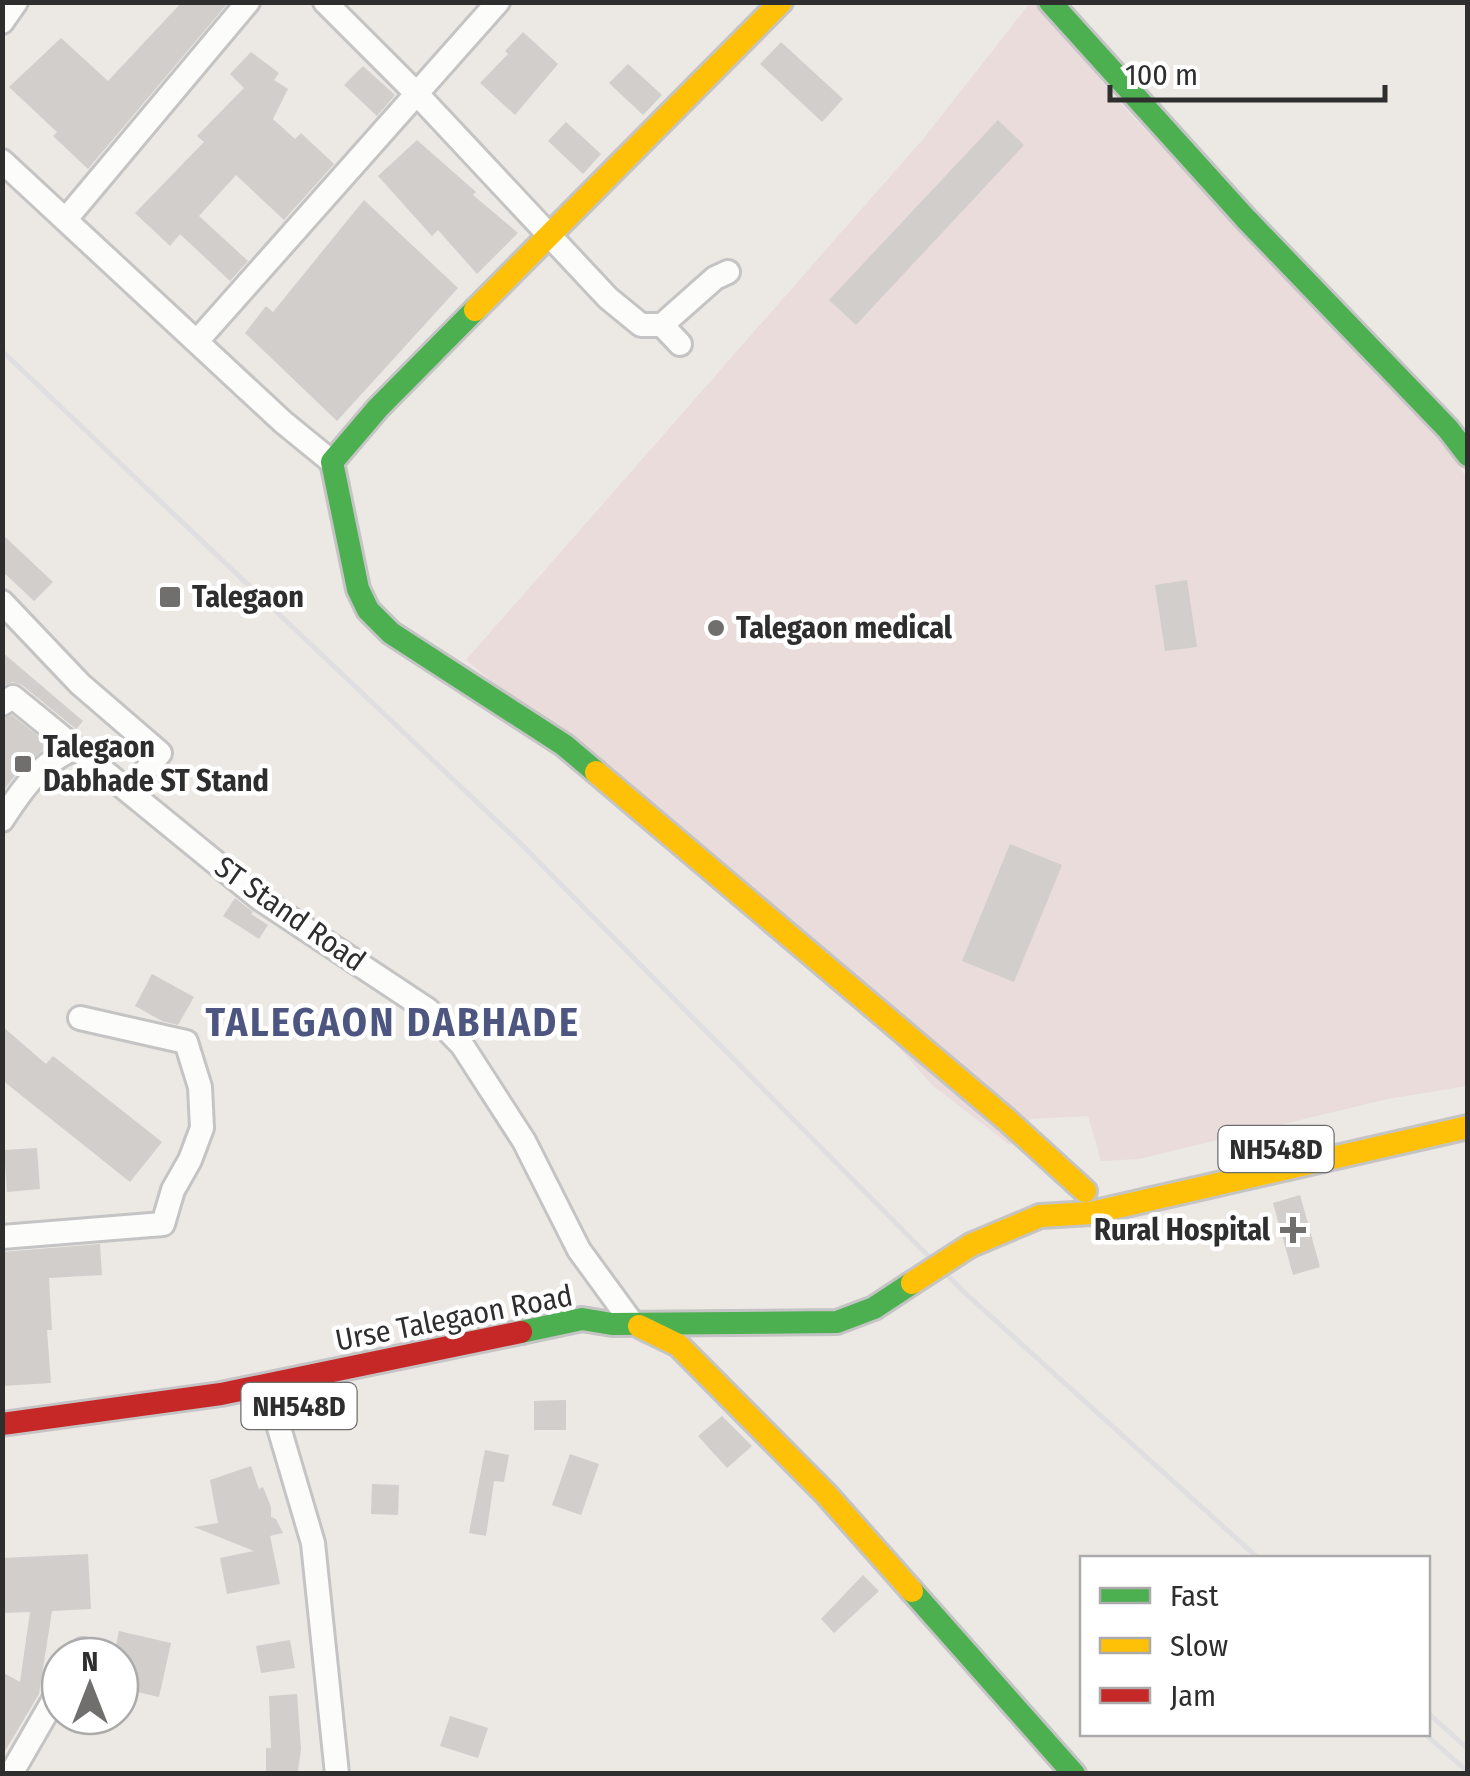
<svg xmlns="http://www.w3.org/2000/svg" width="1470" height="1776" viewBox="0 0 1470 1776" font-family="'Fira Sans Condensed',sans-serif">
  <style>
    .medical { fill: #e9dcdb }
    .building { fill: #d1cecb }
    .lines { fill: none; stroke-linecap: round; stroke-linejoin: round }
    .street-casing { stroke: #c5c4c5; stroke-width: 28 }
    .fast-casing { stroke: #c5c4c5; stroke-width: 28 }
    .slow-casing { stroke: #c5c4c5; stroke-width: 28 }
    .jam-casing { stroke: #c5c4c5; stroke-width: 28 }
    .street { stroke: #fcfcfb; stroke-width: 22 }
    .fast { stroke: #4caf50; stroke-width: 22 }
    .slow { stroke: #ffc107; stroke-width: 22 }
    .jam { stroke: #c62828; stroke-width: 22 }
    .rail { stroke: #dfdfe1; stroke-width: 5 }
    .slow-bridge-casing { stroke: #c6c5c4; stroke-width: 28; stroke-linecap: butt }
    .slow-bridge { stroke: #ffc107; stroke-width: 22 }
    .poi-dot { fill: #706f6e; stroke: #fff; stroke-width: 4 }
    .labels { text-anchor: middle; stroke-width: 9; stroke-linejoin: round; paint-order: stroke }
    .shield { fill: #fff; stroke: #6d6d6d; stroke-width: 2.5 }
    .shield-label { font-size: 28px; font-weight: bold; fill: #2e2e2e }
    .poi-label { font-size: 30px; font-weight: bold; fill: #2e2e2e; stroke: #fff; text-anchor: start }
    .street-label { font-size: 30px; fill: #2e2e2e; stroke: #fff }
    .district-label { font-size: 40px; font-weight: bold; letter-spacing: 2.5px; fill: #4d5680; stroke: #fff }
  </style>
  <rect width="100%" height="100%" fill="#ece8e4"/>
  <path class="medical" d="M1030,3H1034L1131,115L1438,437L1467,478V1086L1387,1099L1139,1159L1101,1161L1088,1116L1030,1119L1010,1145L932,1085L854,996L583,756L466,660L924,138Z"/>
  <path class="building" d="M182,2L227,4L88,169L53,136L57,132L9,87L61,38L108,81Z
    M523,32L558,64L515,115L480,83L508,54L505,51Z
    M781,42L843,99L822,122L760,64Z
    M251,52L279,73L274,80L288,89L273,119L295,139L301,133L334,164L284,220L236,175L199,216L248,261L230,281L180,234L170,246L135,213L204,142L197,136L244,88L230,74Z
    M628,64L662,95L643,115L609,83Z
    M363,66L395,95L377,116L344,85Z
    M998,120L1024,145L856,325L829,300Z
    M566,122L601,154L583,174L548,141Z
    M417,140L476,192L473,195L518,233L477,274L438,230L432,236L378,176Z
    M364,200L458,288L337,421L245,333L266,306L273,312Z
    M2,534L53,582L34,601L2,571Z
    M1187,580L1197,647L1165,651L1155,585Z
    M2,652L83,721L76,729L22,685L13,682L2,686Z
    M12,715L49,745L22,767L2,792V719Z
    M1010,844L1062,865L1014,982L962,961Z
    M235,898L253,912L251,914L268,925L259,939L223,916Z
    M152,974L194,997L178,1025L162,1021L135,1006Z
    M2,1026L46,1064L53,1056L162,1142L130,1182L2,1080Z
    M37,1148L40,1189L7,1192L4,1150Z
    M1300,1195L1320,1267L1293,1275L1273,1203Z
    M100,1244L102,1275L49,1278L52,1330H47L51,1383L2,1386V1252Z
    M566,1400V1430H534V1401Z
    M722,1416L752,1446L727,1468L698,1436Z
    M485,1450L509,1455L504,1482L494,1481L486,1536L469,1533Z
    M570,1454L599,1464L581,1515L552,1505Z
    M251,1466L259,1489L263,1487L271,1507V1517L276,1519L283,1533L270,1536L280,1584L227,1594L220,1558L254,1551L194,1527L218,1523L210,1480Z
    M372,1484L399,1485L398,1515L371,1514Z
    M88,1554L91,1609L52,1611L39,1694L2,1756V1672L20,1682L30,1612L2,1613V1558Z
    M863,1575L879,1591L834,1633L821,1619Z
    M119,1631L171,1643L159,1697L120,1688V1656H114Z
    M290,1640L295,1668L261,1673L256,1646Z
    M297,1694L301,1749L298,1771L266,1772V1748H271L269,1696Z
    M450,1716L488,1728L478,1758L440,1746Z"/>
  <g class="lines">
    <defs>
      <path id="street" d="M325,2L418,95L608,298L641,325H662L715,278L728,272
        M2,22L16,2
        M2,161L283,422L332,462
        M66,219L248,2
        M662,325L680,344
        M198,340L498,2
        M2,602L80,684L160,753L129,792
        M2,704L13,697L259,898L428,1010L462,1045L524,1141L579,1250L633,1324
        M2,820C23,788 39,764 75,748
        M2,1237L163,1224L173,1190L190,1160L202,1128L200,1087L186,1042L80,1018
        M267,1387L313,1543L337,1774
        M79,1656L83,1650
        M11,1774L60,1689"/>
      <path id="fast" d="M1050,2L1246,219L1448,429L1468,455
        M475,310L378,408L332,462L358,589L368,610L391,633L564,745L596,772
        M521,1332L582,1319L612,1324L837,1322L874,1308L912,1283
        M912,1591L1074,1774"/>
      <path id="slow" d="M475,310L781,2
        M596,772L1007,1120L1085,1191
        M971,1245L1040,1216L1091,1213L1468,1127
        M639,1326L678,1345L826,1494L912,1591"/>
      <path id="jam" d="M2,1424L221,1394L521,1332"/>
    </defs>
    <use href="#street" class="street-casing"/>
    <use href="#fast" class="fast-casing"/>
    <use href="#slow" class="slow-casing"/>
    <use href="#jam" class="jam-casing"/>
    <use href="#street" class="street"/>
    <use href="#fast" class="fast"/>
    <use href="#slow" class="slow"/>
    <use href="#jam" class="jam"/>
    <path class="rail" d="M2,351L519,842L964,1292L1258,1558
      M1428,1713L1468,1749
      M1425,1734L1468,1772"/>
    <defs>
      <path id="slow-bridge" d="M912,1283L971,1245"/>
    </defs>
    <use href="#slow-bridge" class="slow-bridge-casing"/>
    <use href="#slow-bridge" class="slow-bridge"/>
  </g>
  <g class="poi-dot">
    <rect x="158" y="585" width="24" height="24" rx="5"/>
    <circle cx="716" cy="628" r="10"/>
    <rect x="13" y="754" width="20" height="20" rx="5"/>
    <path d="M1288 1215h10v10h10v10h-10v10h-10v-10h-10v-10h10z"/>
  </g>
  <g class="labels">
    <g class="shield">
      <rect x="1218.5" y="1126" width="115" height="46" rx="8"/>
      <rect x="241.5" y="1383" width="115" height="46" rx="8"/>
    </g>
    <g class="shield-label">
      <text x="1276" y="1159">NH548D</text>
      <text x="299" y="1416">NH548D</text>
    </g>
    <g class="poi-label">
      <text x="192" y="607">Talegaon</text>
      <text x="736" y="638">Talegaon medical</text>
      <text x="43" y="757">Talegaon<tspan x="43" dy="34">Dabhade ST Stand</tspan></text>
      <text x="1270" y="1240" text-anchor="end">Rural Hospital</text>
    </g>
    <g class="street-label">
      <text transform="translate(290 914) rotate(35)" y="10">ST Stand Road</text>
      <text transform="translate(454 1318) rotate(-11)" y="10">Urse Talegaon Road</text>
    </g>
    <g class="district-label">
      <text x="393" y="1036">TALEGAON DABHADE</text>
    </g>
  </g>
  <rect width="1470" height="1776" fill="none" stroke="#2e2e2e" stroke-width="10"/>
  <rect x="1080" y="1556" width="350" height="180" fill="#ffffff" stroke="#ababab" stroke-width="2.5"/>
  <rect x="1100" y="1588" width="50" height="15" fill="#4caf50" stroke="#ababab" stroke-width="2.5"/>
  <text x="1170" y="1606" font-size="30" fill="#2e2e2e">Fast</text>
  <rect x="1100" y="1638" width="50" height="15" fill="#ffc107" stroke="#ababab" stroke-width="2.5"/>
  <text x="1170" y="1656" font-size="30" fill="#2e2e2e">Slow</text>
  <rect x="1100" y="1688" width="50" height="15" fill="#c62828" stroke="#ababab" stroke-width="2.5"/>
  <text x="1170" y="1706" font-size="30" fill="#2e2e2e">Jam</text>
  <g transform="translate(90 1686)"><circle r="48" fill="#ffffff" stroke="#ababab" stroke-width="2.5"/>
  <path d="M0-8L18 38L0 25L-18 38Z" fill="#706f6e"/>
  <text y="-15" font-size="28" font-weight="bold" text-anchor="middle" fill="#2e2e2e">N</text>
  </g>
  <path d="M1110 85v15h275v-15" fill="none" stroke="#2e2e2e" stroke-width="5"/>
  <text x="1125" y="85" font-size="30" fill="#2e2e2e" stroke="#ffffff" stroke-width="8" paint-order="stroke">100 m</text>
</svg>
